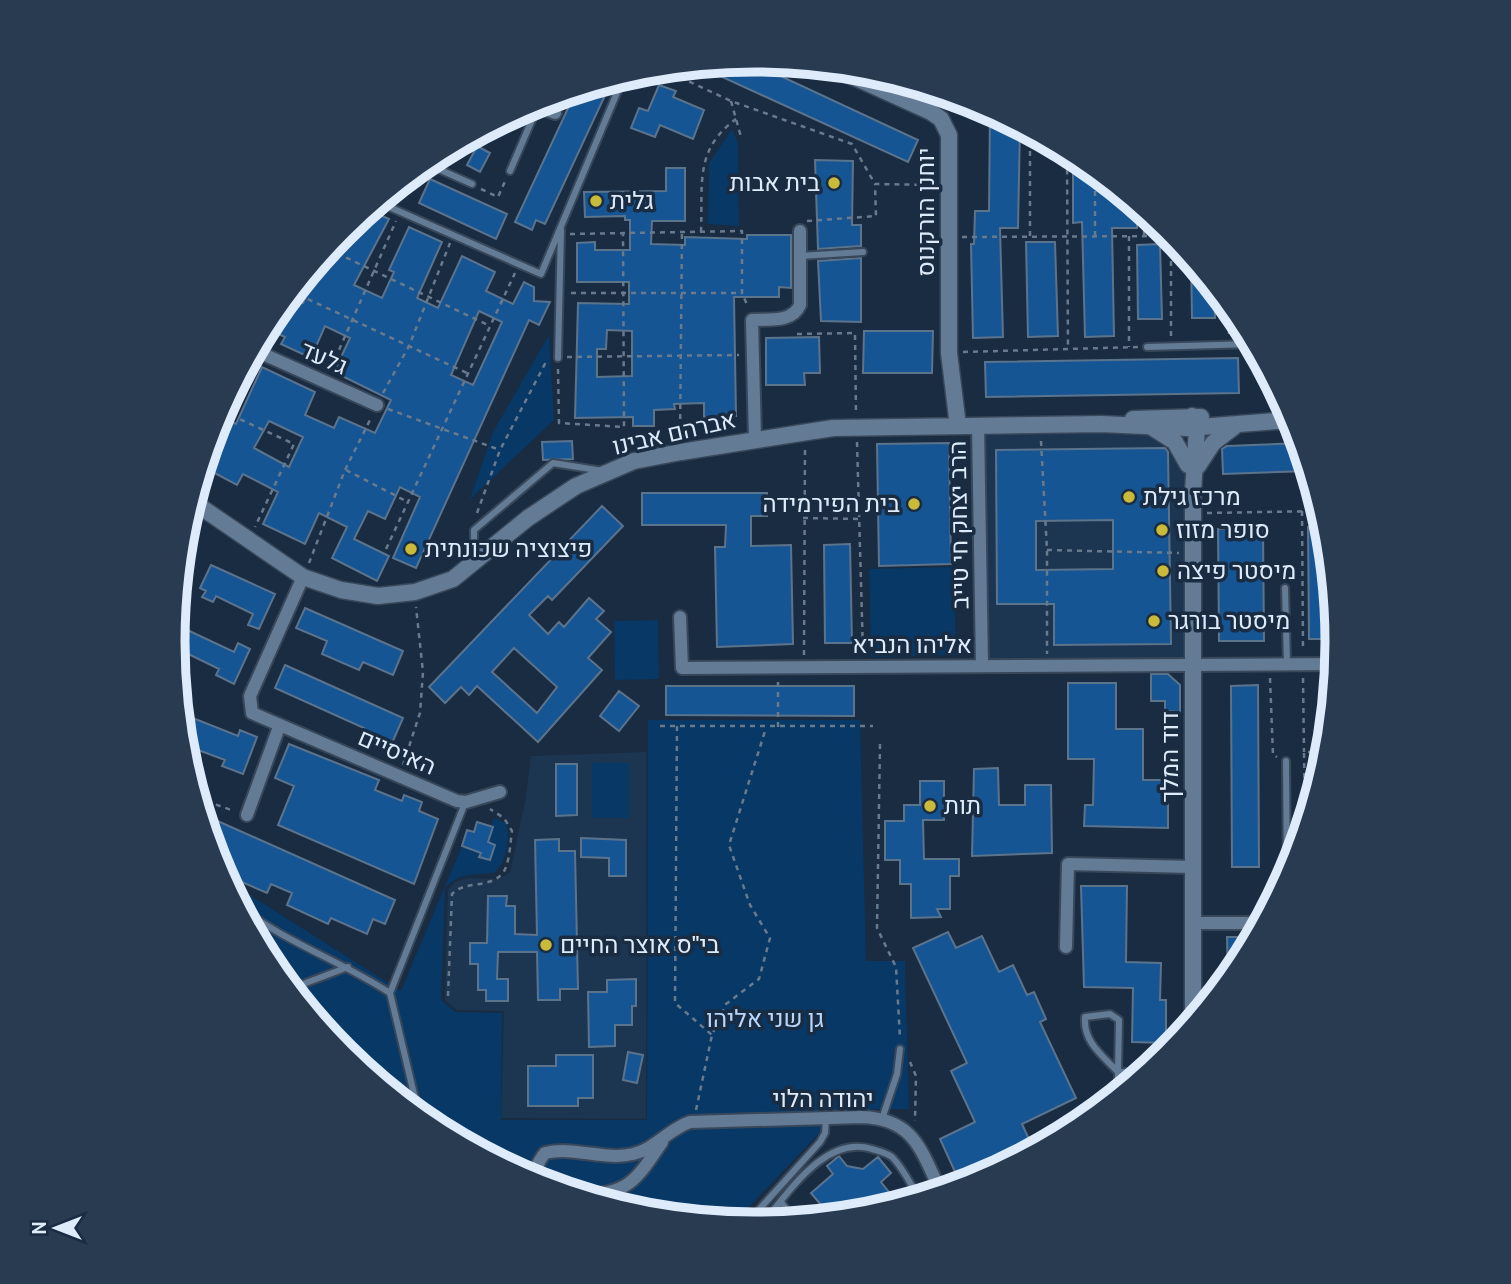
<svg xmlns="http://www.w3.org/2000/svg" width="1511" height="1284" viewBox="0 0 1511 1284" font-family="Cabin,Heebo,sans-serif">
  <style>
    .built { fill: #1c3550 }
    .green { fill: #073866 }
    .building { fill: #165593; stroke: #5c738c; stroke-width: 2; fill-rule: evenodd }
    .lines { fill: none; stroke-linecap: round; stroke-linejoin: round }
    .service-casing { stroke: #38485a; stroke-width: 10 }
    .minor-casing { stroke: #38485a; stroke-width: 16 }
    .tertiary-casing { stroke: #38485a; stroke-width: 19 }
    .path { stroke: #6a7a8d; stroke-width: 2.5; stroke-dasharray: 5 5; stroke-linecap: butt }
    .service { stroke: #647b95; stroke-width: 6 }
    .minor { stroke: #647b95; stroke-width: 12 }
    .tertiary { stroke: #647b95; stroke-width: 16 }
    .poi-dot { fill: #caba3a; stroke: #192c42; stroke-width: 2.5 }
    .labels { text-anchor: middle; stroke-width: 7; stroke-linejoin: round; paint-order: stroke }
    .poi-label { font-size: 24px; fill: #deebfa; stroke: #192c42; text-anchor: start }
    .street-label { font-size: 24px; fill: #deebfa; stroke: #192c42 }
    .park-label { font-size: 24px; fill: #b7d6fa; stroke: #192c42 }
    .rim { fill: none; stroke: #deebfa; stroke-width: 9 }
  </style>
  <rect width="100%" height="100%" fill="#192c42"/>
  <path class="built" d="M978,426L1153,428L1188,465L1193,663L982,665Z
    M646,752V1119L501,1118L504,1011L457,1010L445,1000L448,890L455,882L467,878L499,879L510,872L525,802L531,756Z"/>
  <path class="green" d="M732,129L738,143L739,226L708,224L709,163Z
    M549,335L554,420L470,499L493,432Z
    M954,567L956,655L871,657L869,569Z
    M658,620L659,679L615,680L614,621Z
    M648,720H860L866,961H905L909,1109H842L735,1222L641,1213L532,1180L432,1126L343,1054L271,965L226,880L401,991L462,846L481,853L480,857L490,860L495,845L488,842L493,818L506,823C511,838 506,863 494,873C473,875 460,872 445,888L441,1000L455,1012L502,1013L501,1120H647Z
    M592,763H629V818H592Z"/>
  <path class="building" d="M746,60L918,140L908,162L696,65Z
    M598,84L608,89L545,224L536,220L532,230L515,222L576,91Z
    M659,85L676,91L673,97L704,110L693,139L660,125L655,137L631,128L639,108L648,111Z
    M990,110L1020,126L1018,228H1000L1003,337L973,338L971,244H974L975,211H989Z
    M477,146L490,153L480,172L467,165Z
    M815,160L853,161L852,225H861V246L818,249Z
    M1073,166H1089L1137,205V228H1112L1114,336L1085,337L1082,222L1073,223Z
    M666,168H685V221H652L651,244L685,245V237L747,239V235H791V288L779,287V297H734L736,416L704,417V403L674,404L675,409L654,410V426H633V417L575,418L578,303L629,304V282H577V243L595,242V250H630V220H625V216L585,217L584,192L666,191ZM607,330L632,331V376L597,377V349H606Z
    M430,179L507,214L496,239L419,203Z
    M369,210L389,219L354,285L382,298L394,272L389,270L409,227L442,242L417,298L438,308L462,256L495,272L486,291L513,304L524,282L534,287V301L550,302L539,325L529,320L416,568L393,558L420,497L400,487L385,519L368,511L354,539L389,556L377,581L332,558L347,527L319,513L305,544L263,524L278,492L243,474L237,485L207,469L213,458L207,455L225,419L236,424L262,367L315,392L305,415L334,428L339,417L375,433L391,400L334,372L350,338L325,326L311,358L281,344L285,337L266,328L286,300L299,306L300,302L303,303L334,242ZM479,311L502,322L473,385L451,375ZM269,421L303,437L289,467L254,448Z
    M1026,242H1055L1058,336L1028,337Z
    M1160,244L1162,319H1138L1137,245Z
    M861,258V322L821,321L818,261Z
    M1191,258L1214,287L1215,318H1192Z
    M864,331H933L932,373H863Z
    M819,337L820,373H804L805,385H766V338Z
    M1238,358L1239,393L986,397L985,362Z
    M572,441L573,459L543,460L542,442Z
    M949,443L951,564L879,566L877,444Z
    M1301,443L1309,471L1223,474L1222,449L1227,446Z
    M1165,448L1168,452L1171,644L1054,645V604H997L996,450ZM1113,520V569L1036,570V521Z
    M642,493H767V516H751V546L791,545L793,644L717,647L715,547H725L726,525H642Z
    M602,506L623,526L552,600L548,596L529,615L548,634L559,622L564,627L589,598L604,611L596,619L611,632L588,658L602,670L538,742L477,686L469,695L461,687L445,703L429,687ZM514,648L557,687L537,713L492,672Z
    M1308,527L1327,529L1334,639H1309Z
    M1218,529H1263L1264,641H1219Z
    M850,544L852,643H825L824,545Z
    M211,565L275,594L259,629L248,625L253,614L216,596L213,602L202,597L206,591L200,588Z
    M305,608L403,651L393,675L363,662L359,670L322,654L327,641L296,628Z
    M181,627L234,652L238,643L250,649L234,684L216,675L219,669L174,647Z
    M285,665L403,718L389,750L360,738L364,728L275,688Z
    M1151,674H1168L1180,685V712L1165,711V701H1151Z
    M1068,683H1116V729H1143V780H1168V828L1084,826L1085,805H1093L1094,759H1068Z
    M1258,685L1259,867H1232L1231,686Z
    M666,686H854V716L666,715Z
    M619,691L639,706L619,731L600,716Z
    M1332,699L1327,750H1319V700Z
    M180,713L238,736L240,730L257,737L243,774L222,766L225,760L193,748L187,763Z
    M289,744L379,780L375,790L402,801L404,795L422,802L419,811L438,819L414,884L278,825L294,786L275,778Z
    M556,764H577V815L556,816Z
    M998,768L999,805H1025V785H1051L1052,853L972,856L974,769Z
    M920,781H944V820H923L924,859H959V876H950V909H937L941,917L911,918V884H900V860H885V821H904V805H920Z
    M202,814L395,900L385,924L373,919L367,934L331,918L328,924L287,905L292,893L271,884L267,893L228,876L232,867L217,860L222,848L211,843Z
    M477,822L493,827L488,842L495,845L490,860L479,857L481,853L462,846L467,830L474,832Z
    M581,838L626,840V876H609V858L581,857Z
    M559,839V851H575L578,989H560V1000H538L537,952H498L497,979H508V1001H486V990H478V964H470V943H487L488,896H507L506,906H515V934L537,935L535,840Z
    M1081,886H1127L1126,962L1161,963L1160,1000H1166V1043L1132,1042L1133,988L1084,987Z
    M948,932L956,948L982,936L999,972L1013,965L1027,995L1034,992L1046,1019L1040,1022L1076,1098L1022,1124L1034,1150L978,1180L961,1185L940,1139L975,1122L951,1071L967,1063L913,948Z
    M1227,937H1251V944L1228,980Z
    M636,979V1006H632V1025H615V1046L589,1047L588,992H607V980Z
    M628,1052L643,1055L637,1083L623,1080Z
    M556,1055H593V1098H578V1106H528V1066H556Z
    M839,1156L847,1166L863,1169L878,1157L891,1173L881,1182L897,1202L869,1213L841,1211L831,1217L811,1193L833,1174L827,1166Z"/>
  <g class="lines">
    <defs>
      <path id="service" d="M425,163L472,184
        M510,171L538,106
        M378,202L541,274L624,76
        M800,256L863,252
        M1147,347L1253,344
        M558,358L561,230
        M474,558V530L553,463L603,471
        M1285,588L1287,663
        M1286,761L1287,878
        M240,907C285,942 341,961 390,993L419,1115
        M290,989L348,967
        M390,993L465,803
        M1110,1014L1119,1020L1118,1072C1102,1055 1083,1042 1085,1017Z
        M1118,1094V1072H1145
        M882,1119L897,1074L900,1049
        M781,1202L795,1221
        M746,1224L820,1142L825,1133L826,1119
        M762,1224C788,1194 825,1134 872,1149C879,1151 887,1153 892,1157C903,1168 911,1185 919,1198"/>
      <path id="minor" d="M866,82L871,71
        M533,104L555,113
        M254,350L377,405
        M1290,421V412
        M978,426L982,665
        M755,438L752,320C769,319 792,323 800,305V231
        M303,577L250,696L252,713L457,801L466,802L500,792
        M680,617L682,668L1336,664
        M247,815L279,727
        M1193,923H1263
        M1066,947L1068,864L1193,867
        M538,1182C535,1169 537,1163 545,1153C574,1146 605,1161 633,1154C655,1149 669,1129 690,1122L862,1117C915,1119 921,1151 941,1192
        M583,1196C631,1192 636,1180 662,1142"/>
      <path id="tertiary" d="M832,67L931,112L941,119L949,135V353L958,426
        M1192,416L1197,428L1193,492V1023
        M1133,419L1201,417
        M1153,428L1175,442L1188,465
        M1198,466L1213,443L1234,427
        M192,501L303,577L341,590L378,596L415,592L453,579L528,518L576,486L634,461L681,452L833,428L1101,424L1187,428L1277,421"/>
    </defs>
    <use href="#service" class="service-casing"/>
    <use href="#minor" class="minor-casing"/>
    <use href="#tertiary" class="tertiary-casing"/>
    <path class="path" d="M662,69L731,101L852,144L875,184L935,185
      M731,101L741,137
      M951,111L964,100
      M1030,131V236
      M1065,150L1067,153L1068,348
      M1095,171V236
      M481,189L498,197L506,179
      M807,221L876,216L875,184
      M701,232C703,184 694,150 736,119
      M570,234L742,231V293L748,307
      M1129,236V347
      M1144,236L1145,211
      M962,237L1172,236
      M328,249L490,326
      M306,276L299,295L467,373
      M571,293H742
      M797,334L855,333L856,415
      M1229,334V306
      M1171,336V237
      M963,352L1138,347
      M567,357L739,355
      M331,368L396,221
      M558,369L559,423L624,427L623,234
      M383,393L409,346L450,243
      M388,409L500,450
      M222,411L294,444L255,527
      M680,439L682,232
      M1041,441L1047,550V654
      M857,442L863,653
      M346,470L408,502
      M1302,511L1303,650
      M477,513L500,450L547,360
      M1207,513L1321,511
      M803,518L862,519
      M386,549L515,273
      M1047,550L1179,553
      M309,563L345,470L371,418
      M804,655L805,448
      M1270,678L1273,755L1277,757
      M1303,678L1304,752
      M660,726H873
      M677,726L675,1003L712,1035
      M778,727V681
      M880,744L877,928L896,967L900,1038
      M403,765L420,713L423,672L416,607
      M197,798L234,811
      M1305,828L1304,752H1327
      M448,996L452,894C465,880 488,889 502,874C510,865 510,843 512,831L504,818L490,809
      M910,1062L916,1076L915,1121
      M696,1110L712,1035L726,1004L759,979L770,938L750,905L729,845L766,728"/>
    <use href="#service" class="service"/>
    <use href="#minor" class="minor"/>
    <use href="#tertiary" class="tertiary"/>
  </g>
  <g class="poi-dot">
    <circle cx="834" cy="183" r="7"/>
    <circle cx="596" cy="201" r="7"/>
    <circle cx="1129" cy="497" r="7"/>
    <circle cx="914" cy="504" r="7"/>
    <circle cx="1162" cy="530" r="7"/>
    <circle cx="411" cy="549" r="7"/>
    <circle cx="1163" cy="571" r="7"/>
    <circle cx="1154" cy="621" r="7"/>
    <circle cx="930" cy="806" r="7"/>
    <circle cx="546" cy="945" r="7"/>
  </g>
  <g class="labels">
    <g class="poi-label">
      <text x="820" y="191" text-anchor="end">בית אבות</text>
      <text x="610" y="209">גלית</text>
      <text x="1143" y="505">מרכז גילת</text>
      <text x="900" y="512" text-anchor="end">בית הפירמידה</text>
      <text x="1176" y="538">סופר מזוז</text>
      <text x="425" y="557">פיצוציה שכונתית</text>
      <text x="1177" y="579">מיסטר פיצה</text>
      <text x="1168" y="629">מיסטר בורגר</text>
      <text x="944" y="814">תות</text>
      <text x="560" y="953">בי"ס אוצר החיים</text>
    </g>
    <g class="street-label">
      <text transform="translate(926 212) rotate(-90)" y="8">יוחנן הורקנוס</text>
      <text transform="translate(324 358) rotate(24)" y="8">גלעד</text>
      <text transform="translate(674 433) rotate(-13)" y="8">אברהם אבינו</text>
      <text transform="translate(959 525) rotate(-91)" y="8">הרב יצחק חי טייב</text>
      <text x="912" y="653">אליהו הנביא</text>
      <text transform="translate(397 752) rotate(23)" y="8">האיסיים</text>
      <text transform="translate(1170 757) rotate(-90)" y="8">דוד המלך</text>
      <text x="823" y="1107">יהודה הלוי</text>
    </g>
    <g class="park-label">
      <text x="765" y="1027">גן שני אליהו</text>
    </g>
  </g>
  <path d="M0 0H1511V1284H0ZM185 642a570 570 0 1 1 1140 0a570 570 0 1 1-1140 0Z" fill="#293b51" fill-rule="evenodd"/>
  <path class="rim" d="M185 642a570 570 0 1 1 1140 0a570 570 0 1 1-1140 0Z"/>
  <g transform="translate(56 1228) rotate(270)" stroke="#192c42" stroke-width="5" paint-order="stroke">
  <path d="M0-5L12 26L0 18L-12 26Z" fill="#deebfa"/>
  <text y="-10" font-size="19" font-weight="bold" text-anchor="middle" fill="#deebfa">N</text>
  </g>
</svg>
